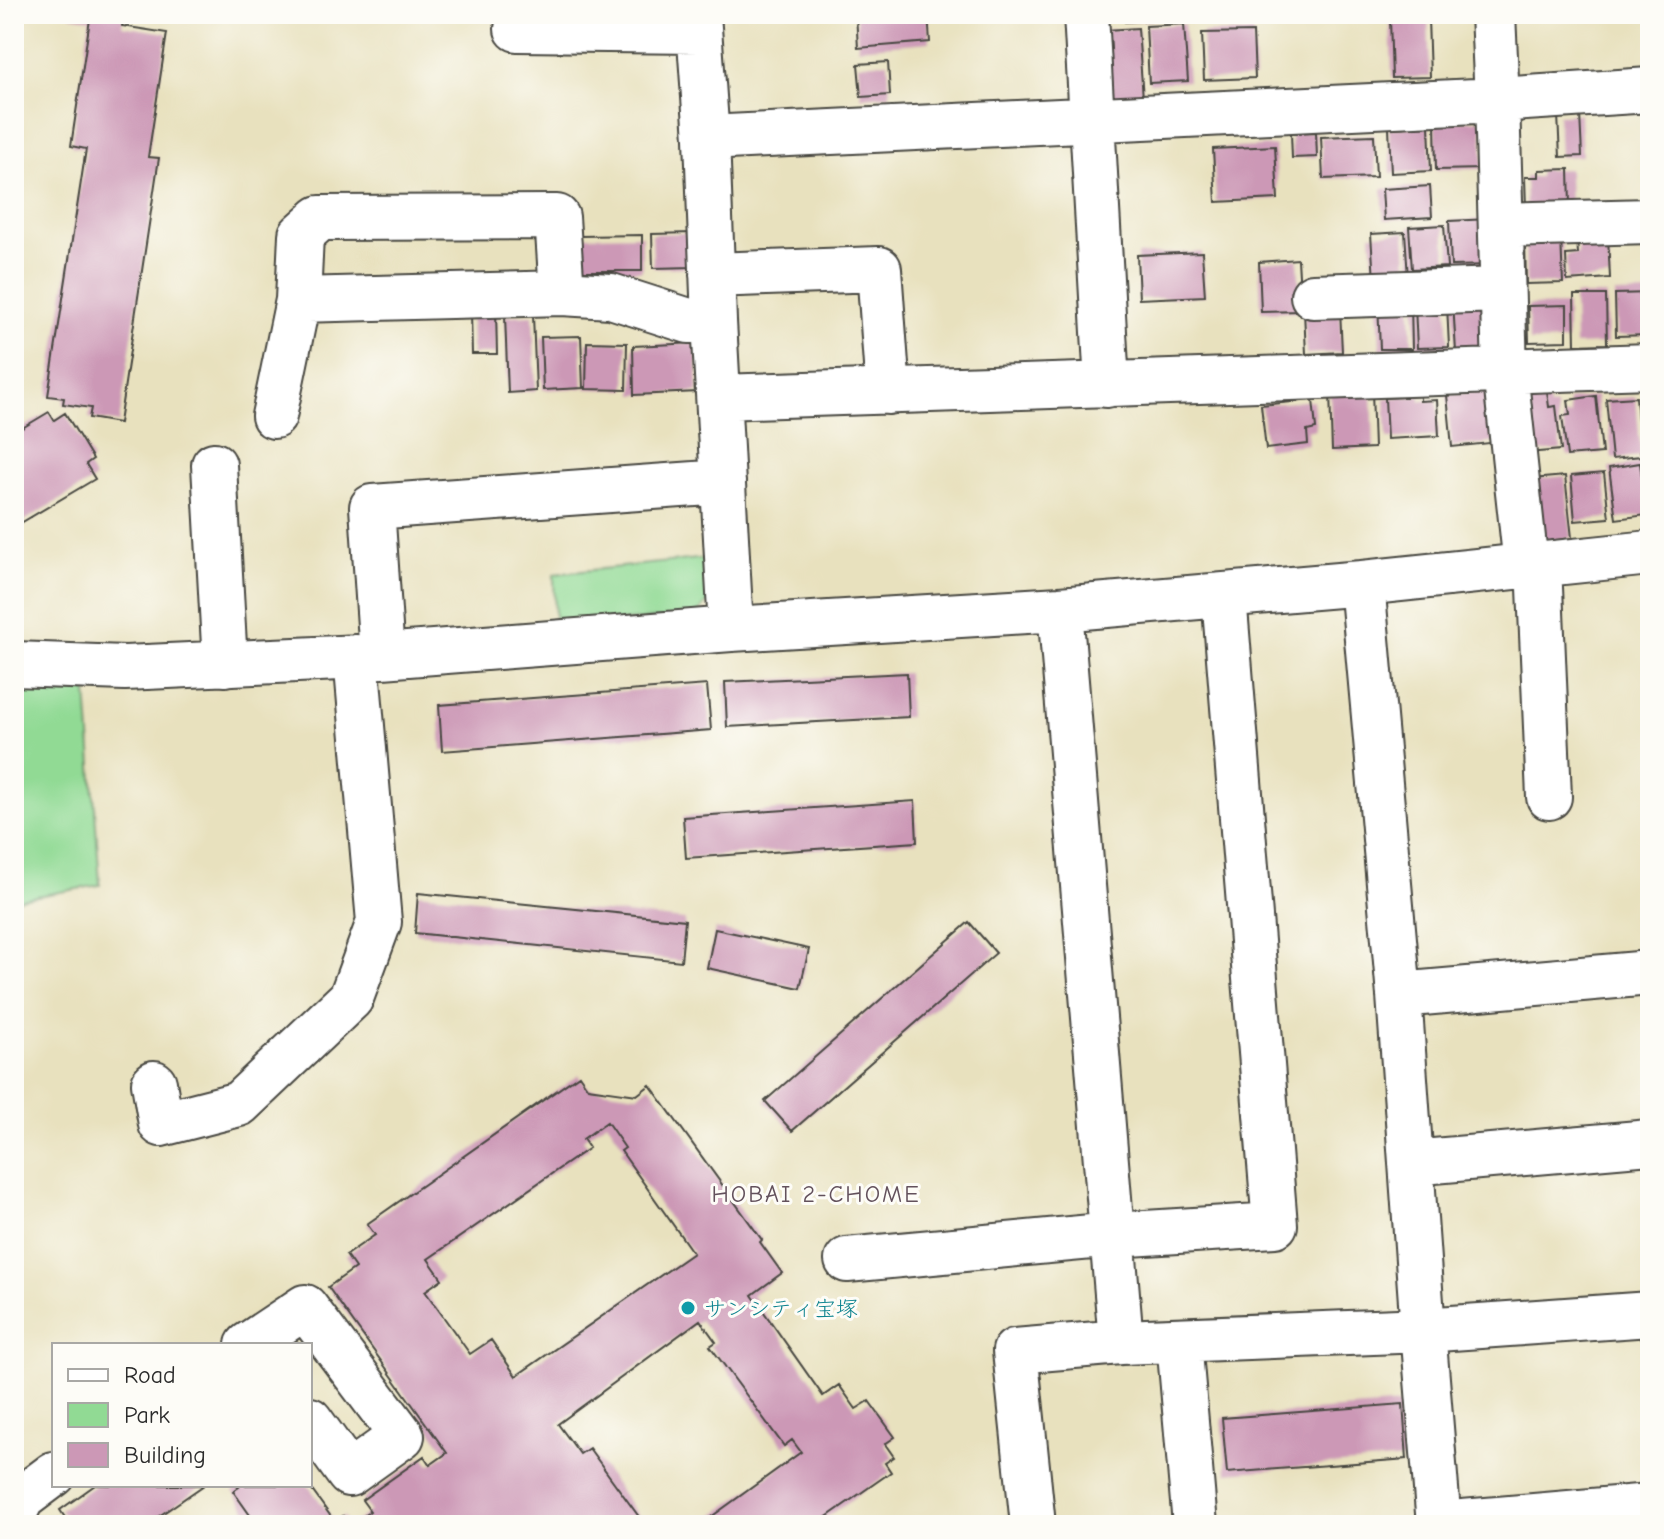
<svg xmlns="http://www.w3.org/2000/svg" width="1664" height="1539" viewBox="0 0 1664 1539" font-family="'Comic Neue','Klee One',sans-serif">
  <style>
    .green { fill: #91da94; stroke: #5e8260; stroke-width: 2 }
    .building { fill: #cc98b6; fill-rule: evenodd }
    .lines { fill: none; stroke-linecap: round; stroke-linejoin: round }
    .minor-casing { stroke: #474641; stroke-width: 48 }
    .minor { stroke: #fff; stroke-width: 44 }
    .culture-dot { fill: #0f9aa8; stroke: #fdfcf7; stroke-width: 3 }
    .labels { text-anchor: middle; stroke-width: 6; stroke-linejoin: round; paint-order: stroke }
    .culture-label { font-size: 22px; fill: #0d838f; stroke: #fdfcf7; text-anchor: start }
    .neighbourhood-label { font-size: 24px; letter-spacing: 2px; fill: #63515c; stroke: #fdfcf7 }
  </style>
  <rect width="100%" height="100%" fill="#fdfcf7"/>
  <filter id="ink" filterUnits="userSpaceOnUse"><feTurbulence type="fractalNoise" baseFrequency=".0125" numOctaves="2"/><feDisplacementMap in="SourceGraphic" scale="16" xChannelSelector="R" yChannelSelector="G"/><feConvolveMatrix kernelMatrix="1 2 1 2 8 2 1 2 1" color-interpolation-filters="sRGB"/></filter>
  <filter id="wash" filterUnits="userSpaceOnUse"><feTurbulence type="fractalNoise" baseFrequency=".006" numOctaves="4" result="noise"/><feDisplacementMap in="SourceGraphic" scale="32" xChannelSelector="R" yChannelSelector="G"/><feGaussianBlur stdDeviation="1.8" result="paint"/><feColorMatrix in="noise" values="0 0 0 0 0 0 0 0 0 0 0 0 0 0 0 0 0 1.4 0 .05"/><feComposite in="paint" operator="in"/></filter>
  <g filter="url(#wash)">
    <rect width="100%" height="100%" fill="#e8e1be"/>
    <path class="green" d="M707,558L710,599L696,616L555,626L554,574Z
      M14,691H87L100,885L14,900Z"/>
    <g id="blocks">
      <path class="building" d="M70,14H124L122,26L167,33L148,157L159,158L119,423L89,418L91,408L63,404L64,398L48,396L86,149L71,146L90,19L70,16Z
        M856,14H928L930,42L858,48Z
        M1125,14H1186V18L1125,22Z
        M1428,18L1430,77L1392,78L1390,19Z
        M1184,24L1188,81L1149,83L1146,26Z
        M1138,28L1143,99L1110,101L1106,30Z
        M1253,32L1255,78L1204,80L1202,33Z
        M888,62L890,95L861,97L858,64Z
        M1580,114L1582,156L1560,157L1558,115Z
        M1482,120L1483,169L1436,170L1435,122Z
        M1429,126L1431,171L1391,173L1389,128Z
        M1316,132L1317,157L1292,158L1291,133Z
        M1374,135L1376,177L1323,179L1321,137Z
        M1275,146L1278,199L1216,202L1213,149Z
        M1569,169L1570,206L1526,208L1525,177H1539V170Z
        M1430,186L1432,217L1384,220L1382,189Z
        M1489,219L1492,265L1451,266L1449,221Z
        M1444,225L1447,267L1412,269L1409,227Z
        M1405,232L1408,278L1374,280L1371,234Z
        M693,233L694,267L653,268L652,234Z
        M642,235V271H580V236Z
        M1608,236L1610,278L1567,281L1566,255L1578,254L1577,238Z
        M1561,237L1563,283L1526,284L1525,238Z
        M1202,252L1205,296L1139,299L1137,255Z
        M1298,259L1301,311L1261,312L1259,262Z
        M1650,293V335L1616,336L1615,294Z
        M1574,295H1606L1607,344L1575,345Z
        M1493,299L1495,350L1456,352L1453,302Z
        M1411,302L1412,349H1380L1378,303Z
        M1447,305L1449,347L1417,348L1415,306Z
        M1567,305V341L1529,342L1528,306Z
        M1340,309L1342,352L1306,354L1304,311Z
        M496,311L497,354H472L471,312Z
        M533,315L536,391L508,393L505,316Z
        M581,336L583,388L543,390L541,337Z
        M587,342L627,343L626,390L586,389Z
        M697,343L698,392L634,395L633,346Z
        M1372,391L1374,448L1332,450L1330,393Z
        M1487,391L1500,442L1452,447L1447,395Z
        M1547,391L1549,407L1556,406L1561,450L1527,453L1520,394Z
        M1420,396V401L1437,400L1439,436L1387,439L1385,398Z
        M1596,396L1602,453L1567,456L1562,416L1570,415L1568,400Z
        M1644,396H1650V455L1647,456Z
        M1636,397L1641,456L1612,459L1606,399Z
        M1313,400L1316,429L1307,431L1308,444L1266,449L1261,405Z
        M49,412L54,420L65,413L93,459L86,464L95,479L14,527V433Z
        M1640,463L1647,515L1616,519L1609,468Z
        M1604,473L1609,518L1575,521L1571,476Z
        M1565,476L1572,538L1539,542L1532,479Z
        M907,673L909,717L727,727L725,682Z
        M707,685L711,730L442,751L439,705Z
        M915,801L917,842L686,858L683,817Z
        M418,893L685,920L681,961L415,933Z
        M969,922L996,953L792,1131L765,1101Z
        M715,929L809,949L800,988L707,968Z
        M579,1075L588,1088L637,1095L650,1085L762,1240L760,1242L782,1273L752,1295L823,1396L839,1385L856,1409L869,1401L895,1437L885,1444L894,1457L885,1463L891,1472L815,1525H700L801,1452L792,1440L784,1446L710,1346L716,1342L700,1320L558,1424L580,1454L589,1448L645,1525H352L370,1511L362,1500L424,1456L430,1465L447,1453L328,1287L355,1268L346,1255L375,1235L367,1224ZM607,1122L625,1148L621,1151L693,1253L516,1376L491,1340L470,1354L425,1291L442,1279L428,1259L589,1148L583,1139Z
        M1403,1404L1407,1459L1227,1473L1222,1418Z
        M95,1485H204L146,1525H70L60,1510Z
        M237,1485H308L335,1522L343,1516L350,1525H257L233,1491L239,1487Z"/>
    </g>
  </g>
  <g filter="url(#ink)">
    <use href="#blocks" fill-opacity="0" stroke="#474641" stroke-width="2"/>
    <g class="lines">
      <defs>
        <path id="minor" d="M698,14L707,138L714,321L731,629
          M1086,14L1107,385
          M1493,14L1497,100L1505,371L1526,566
          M517,29L699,31
          M707,138L1497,100L1650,90
          M1501,225L1650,221
          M712,275L879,269L888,392
          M1313,296L1502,290
          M298,300L562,293
          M719,397L1650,366
          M274,416L298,300L301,235L320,218L557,217L562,293L611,296L689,321H714
          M214,465L225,664
          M1539,564L1549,797
          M1362,583L1399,995L1423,1330L1439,1525
          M1060,609L1121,1342
          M382,656L372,507L723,482
          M14,664L125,668L382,656L731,629L1060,609L1362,583L1650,553
          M1399,995L1650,973
          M154,1083L161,1124L239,1104L351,998L379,922L356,657
          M1411,1163L1650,1142
          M847,1260L1113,1235L1275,1225L1224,596
          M1179,1341L1195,1525
          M248,1345L305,1307L402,1436L349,1474L310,1420
          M14,1514L22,1498L54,1474
          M1439,1524L1650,1506
          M1033,1525L1015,1351L1121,1342L1423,1330L1650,1314"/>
      </defs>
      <use href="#minor" class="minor-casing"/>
      <use href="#minor" class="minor"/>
    </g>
  </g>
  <circle class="culture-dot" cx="688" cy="1308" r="8"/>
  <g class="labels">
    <g class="culture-label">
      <text x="704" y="1316">サンシティ宝塚</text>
    </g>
    <g class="neighbourhood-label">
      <text x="816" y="1202">HOBAI 2-CHOME</text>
    </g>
  </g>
  <rect width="1664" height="1539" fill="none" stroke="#fdfcf7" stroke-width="48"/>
  <rect x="52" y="1343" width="260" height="144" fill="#fdfcf7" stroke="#a9a8a5" stroke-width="2"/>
  <rect x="68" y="1369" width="40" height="12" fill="#ffffff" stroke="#a9a8a5" stroke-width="2"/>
  <text x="124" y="1383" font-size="24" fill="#2b2b2b">Road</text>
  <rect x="68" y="1403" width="40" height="24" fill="#91da94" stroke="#a9a8a5" stroke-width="2"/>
  <text x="124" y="1423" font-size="24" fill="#2b2b2b">Park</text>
  <rect x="68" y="1443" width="40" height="24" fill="#cc98b6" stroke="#a9a8a5" stroke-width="2"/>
  <text x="124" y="1463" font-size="24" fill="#2b2b2b">Building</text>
</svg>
